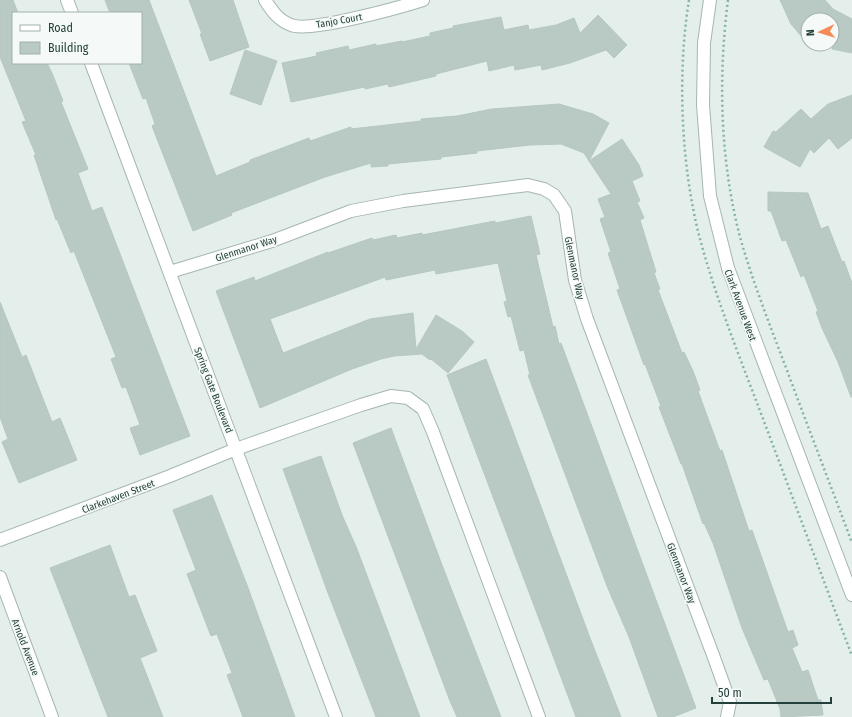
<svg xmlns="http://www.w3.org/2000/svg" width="852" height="717" viewBox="0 0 852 717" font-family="'Fira Sans Condensed',sans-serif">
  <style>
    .building { fill: #b9c9c3; stroke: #b6c8c2 }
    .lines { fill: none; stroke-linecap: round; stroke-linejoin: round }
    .minor-casing { stroke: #a6b6b2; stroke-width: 14 }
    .path { stroke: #83b2a7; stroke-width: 2.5; stroke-dasharray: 2 3; stroke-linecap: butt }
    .minor { stroke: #fff; stroke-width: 12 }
    .labels { text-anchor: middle; stroke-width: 3.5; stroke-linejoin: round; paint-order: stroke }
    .street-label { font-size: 10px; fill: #23403a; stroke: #f5faf8 }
  </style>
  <rect width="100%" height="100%" fill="#e4eeea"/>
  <path class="building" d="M0,0H13L18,13H13V63H47L52,73L63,101L61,102L88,169L78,173L92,211L102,207L190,436L140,455L130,428L140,425L126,387L122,388L111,359L116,357L74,251L71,253L57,219L56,220L34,155H36L22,122L26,121L0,57Z
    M105,0H149L216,176L250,162V160L309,138L310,141L351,127V129L404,123L421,121V119L457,116L492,109L559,104L593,114L609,123L589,161L584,153L561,144L530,145L477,151V153L441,157V159L388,164V166L371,167V163L325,177L231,213L232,215L193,231L152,126L155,124L146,98L143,99L129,63H141V13H110Z
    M189,0H233L249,47L210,61L200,34H202Z
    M780,0H825L833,9L852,19V53L832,49V20H808V44L791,24Z
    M598,15L627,45L614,58L606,50L570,63L542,70L541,65L515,70L514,65L489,71L487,61L436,74V76L389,87L388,84L365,89V87L291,102L282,63L317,56L316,53L348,46L349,50L376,44V46L402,41V42L430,36V33L453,28V26L501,17L504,30L528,25L529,30L556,25L574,18L580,33Z
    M245,50L277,61L261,105L230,94Z
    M852,95V138L838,149L829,138L814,153L810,149L800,167L764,147L773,131L776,132L801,109L811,119L828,104Z
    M622,139L639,165L643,176L632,181L640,201L637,202L644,218L640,220L656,272L654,273L660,289L658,290L682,353L684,352L693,371L700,390L698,391L720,451L722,450L749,531L752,530L788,632L793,630L798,645L792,648L802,672L808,670L818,700H821L823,715L781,717L780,709L768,679L764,680L742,628L713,543L704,523L703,524L682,464H681L659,407L661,406L645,364L644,365L617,290L620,289L608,253L611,252L600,219L605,217L598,199L611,194L589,161Z
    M768,192L808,193L821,229L828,226L842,262L844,261L852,283V397H851L838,362L822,328L816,312L818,311L804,275L801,277L786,240L782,241L771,211H768Z
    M531,216L540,254L536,255L553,327L555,326L559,344L561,343L696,708L673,717H658L629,637L607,586L528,375H530L524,350L520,351L511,316L508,317L504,302L507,301L498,263L436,274L435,270L386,280L385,277L270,319L283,353L370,319L413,313L416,349L436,315L462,331L474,342L448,373L431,359L430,360L422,354L394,356L381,359L352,369L260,408L216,291L254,277L255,281L328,252V253L372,238L373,240L396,235L397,238L422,233V235L495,221V223Z
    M0,302L22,357L26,355L52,422L60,418L77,460L19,483L2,442L8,439L0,417Z
    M486,359L590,638L621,717H576L521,571L447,375Z
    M391,428L442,565L501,717H457L450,701L353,443Z
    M321,456L342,515L357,549L420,717H376L328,593L283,469Z
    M212,495L247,585L295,717H243L227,675L232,673L217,634L211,636L187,574L196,570L173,510Z
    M110,545L129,597L135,595L157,651L140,658L163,717H108L50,568Z"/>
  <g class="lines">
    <defs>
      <path id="minor" d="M67,0L72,13
        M265,0C272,11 278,20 291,25C308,33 401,7 423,0
        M710,0L704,43L703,105L710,196L728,268L852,595
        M91,63L336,717
        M170,272L272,241L351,211L403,201L528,185L544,189L554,195L565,211L575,280L587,319L713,655L730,702L727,717
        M0,540L170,476L236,449L361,405L391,396L408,398L423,409L433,432L539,717
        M0,577L52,717"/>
    </defs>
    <use href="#minor" class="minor-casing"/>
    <path class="path" d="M689,0C677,74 681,167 700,239C717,302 742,363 765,424C794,501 823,579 852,656
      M728,0C718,78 720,160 740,237C753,283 771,328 788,373C809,430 831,486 852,543"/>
    <use href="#minor" class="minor"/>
  </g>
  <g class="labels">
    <g class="street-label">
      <text transform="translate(339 20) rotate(-10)" y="4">Tanjo Court</text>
      <text transform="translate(246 248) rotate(-18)" y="4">Glenmanor Way</text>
      <text transform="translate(575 268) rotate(78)" y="4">Glenmanor Way</text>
      <text transform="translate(741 305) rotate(70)" y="4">Clark Avenue West</text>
      <text transform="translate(214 390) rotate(69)" y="4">Spring Gate Boulevard</text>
      <text transform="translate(118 496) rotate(-21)" y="4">Clarkehaven Street</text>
      <text transform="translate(682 573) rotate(69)" y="4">Glenmanor Way</text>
      <text transform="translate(26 647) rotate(69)" y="4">Arnold Avenue</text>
    </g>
  </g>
  <rect x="12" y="12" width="130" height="52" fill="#f5faf8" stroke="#a1b0ac"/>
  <rect x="20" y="25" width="20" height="6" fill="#ffffff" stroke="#a1b0ac"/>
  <text x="48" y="32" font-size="12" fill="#23403a">Road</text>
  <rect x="20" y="42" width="20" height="12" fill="#b9c9c3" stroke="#a1b0ac"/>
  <text x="48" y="52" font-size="12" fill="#23403a">Building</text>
  <g transform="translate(820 32) rotate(266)"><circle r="19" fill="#f5faf8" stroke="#a1b0ac"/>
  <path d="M0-3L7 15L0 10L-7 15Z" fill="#f68b5a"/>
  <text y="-6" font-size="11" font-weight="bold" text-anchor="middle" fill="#23403a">N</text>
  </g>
  <path d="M712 697v6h119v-6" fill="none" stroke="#23403a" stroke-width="2"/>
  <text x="718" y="697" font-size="12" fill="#23403a" stroke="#f5faf8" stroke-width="3" paint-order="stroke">50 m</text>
</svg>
